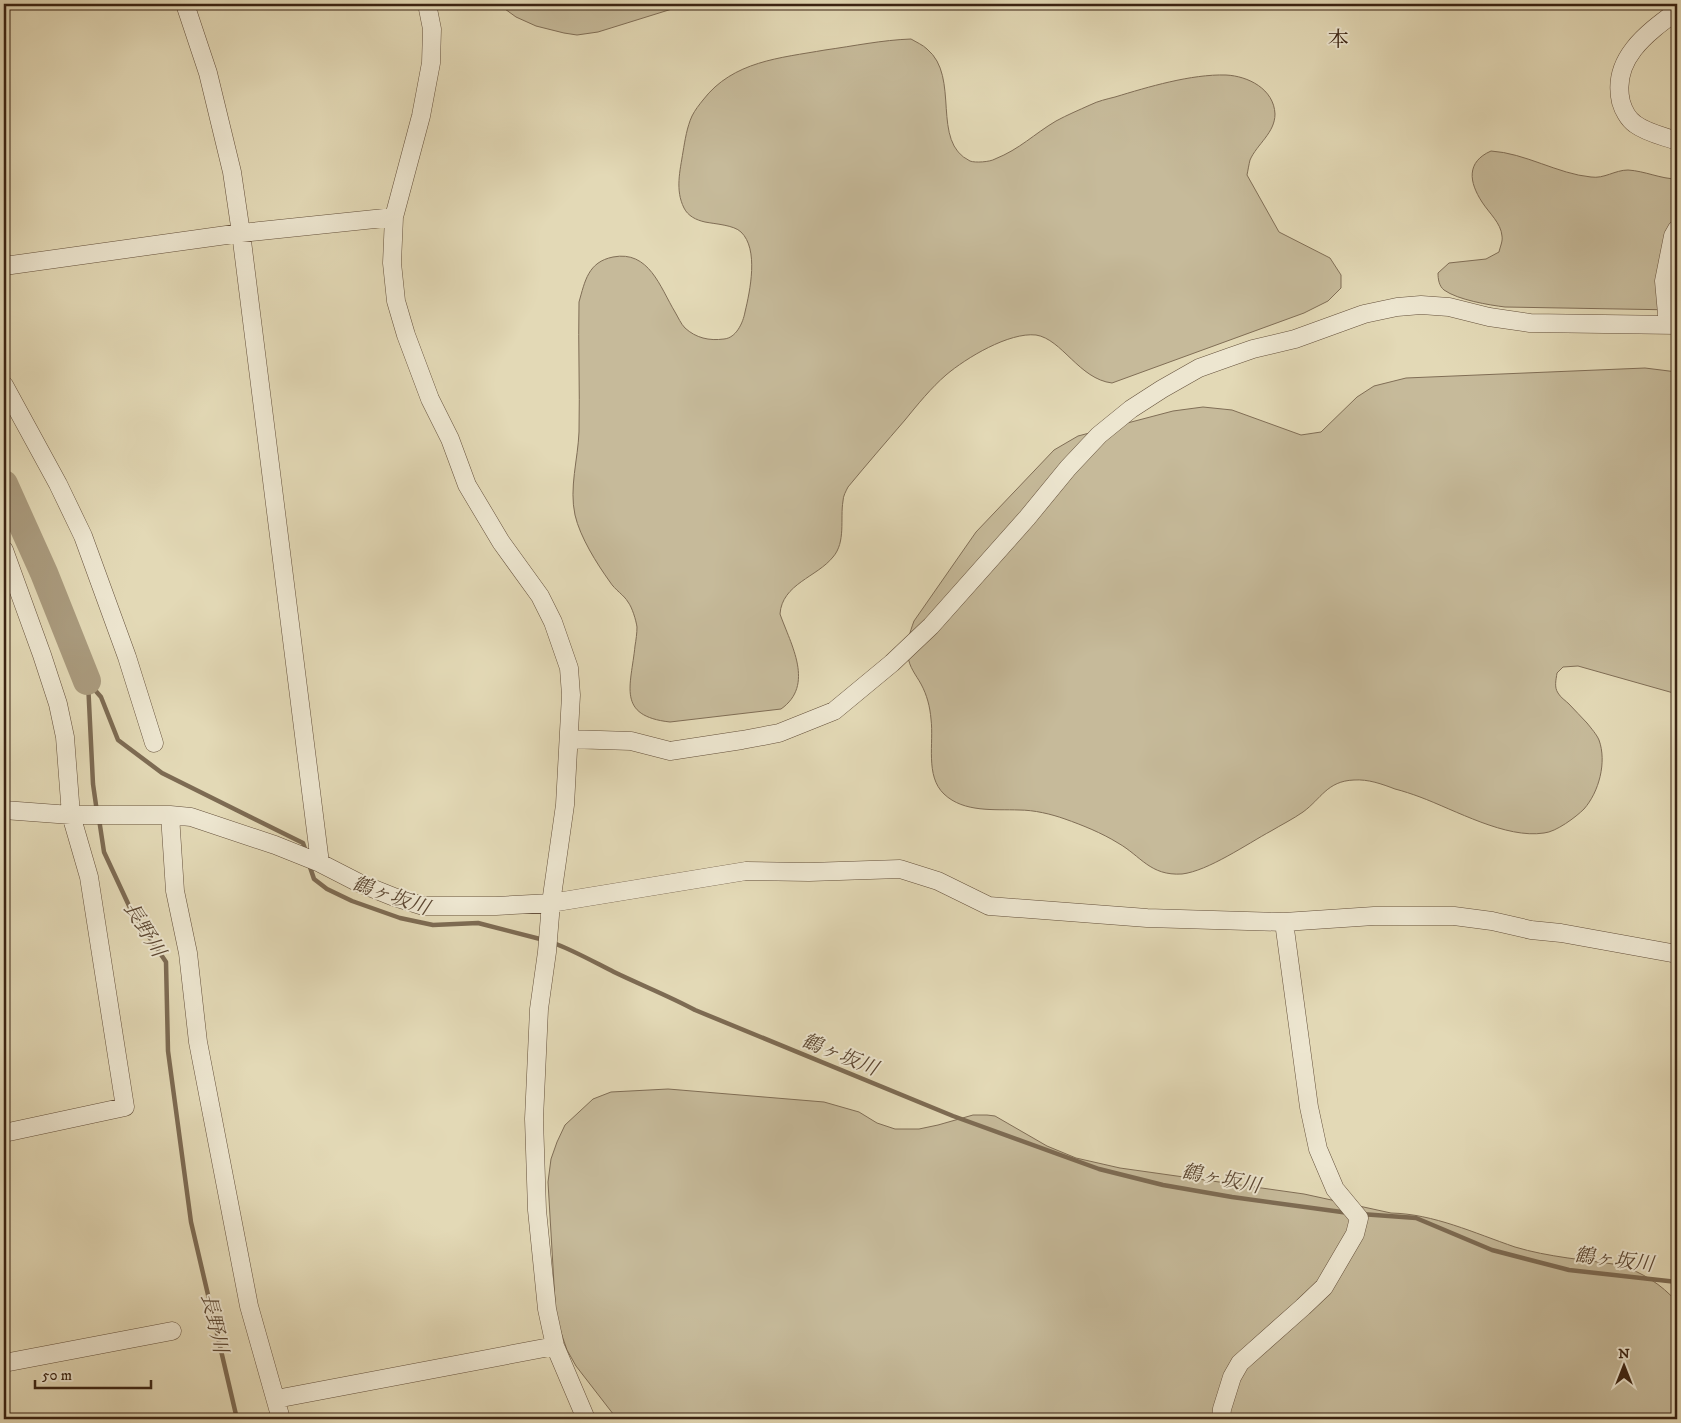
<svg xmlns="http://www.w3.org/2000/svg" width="1681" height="1423" viewBox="0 0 1681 1423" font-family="'IM FELL DW Pica','Noto Serif JP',serif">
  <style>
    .green { fill: #c6ba9a; stroke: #806e56 }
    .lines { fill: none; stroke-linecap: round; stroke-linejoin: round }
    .stream { stroke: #7d6b53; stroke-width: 4.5 }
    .river { stroke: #aa9b7e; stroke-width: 28 }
    .street-casing { stroke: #64503b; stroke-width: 19 }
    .street { stroke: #ede6d0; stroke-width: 18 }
    .labels { text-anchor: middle; stroke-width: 4; stroke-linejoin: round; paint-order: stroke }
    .water-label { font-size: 20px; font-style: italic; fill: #5c4732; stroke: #ede6d0 }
    .quarter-label { font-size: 21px; fill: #3a2312; stroke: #ede6d0 }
  </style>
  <rect width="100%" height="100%" fill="#e3d9b6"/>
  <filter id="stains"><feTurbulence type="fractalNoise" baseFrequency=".004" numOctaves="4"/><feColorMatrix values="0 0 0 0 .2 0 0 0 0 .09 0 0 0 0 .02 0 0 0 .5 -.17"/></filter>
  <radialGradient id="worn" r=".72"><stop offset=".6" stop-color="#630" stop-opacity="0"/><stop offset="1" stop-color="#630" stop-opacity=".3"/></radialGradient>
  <path class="green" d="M498,4H688L598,32L577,35L564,33L536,26L516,17Z
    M911,39C916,42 923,45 927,49C961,77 930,142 970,161C975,163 990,162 995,159C1020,149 1034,134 1056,121C1067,115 1079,110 1090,105C1098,101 1107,99 1115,97C1148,87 1191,74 1226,75C1248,76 1274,89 1275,114C1275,133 1257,144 1250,160C1249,164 1248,170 1247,175L1279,232L1330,258L1341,275V288L1328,301L1304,313L1112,383C1079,379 1062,339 1036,335C1009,332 966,358 946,375C931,388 918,404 905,420C886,442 867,464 848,487C846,491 843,496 843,501C840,519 846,542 833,557C817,577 782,584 780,614C791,645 815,685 781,709L670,722C616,716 631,686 635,646C636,640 637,633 637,627C636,620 632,607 628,602C624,595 615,590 610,582C597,564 580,537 575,515C569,488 578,459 579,432C580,389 578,345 579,302C585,281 588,262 613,257C649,250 660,287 675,312C678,317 681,324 685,328C696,338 709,341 724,339C736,338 743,323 745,312C750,291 759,249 741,232C734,225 715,224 705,222C696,220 688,216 684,208C675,190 680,171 683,152C685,140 687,127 692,116C695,110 699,105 703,100C733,61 780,58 825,50C854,46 882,40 911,39Z
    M1491,151C1525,153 1558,174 1591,177C1604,179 1615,170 1628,170C1645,171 1661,179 1677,179V310L1505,307C1489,305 1458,300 1444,290C1439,286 1438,279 1438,273L1449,263L1486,259L1499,252C1500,247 1503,241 1502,236C1501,223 1489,213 1482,202C1469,182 1466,162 1491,151Z
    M1645,368L1677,372V694L1578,666L1563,667L1557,673C1556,680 1554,687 1558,693C1560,697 1566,701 1569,704C1575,710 1581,717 1587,723C1591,728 1597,735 1599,740C1607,762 1599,792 1584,809C1576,817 1556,832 1544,833C1506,839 1455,810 1420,797C1412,794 1403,791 1395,789C1382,784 1368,779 1354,780C1327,781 1321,799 1303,812C1293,819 1281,825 1271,831C1247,844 1208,871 1182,874C1150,876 1141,856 1118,843C1102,833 1082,825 1065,819C1051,814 1034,810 1019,810C995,809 964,813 944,794C925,776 934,743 931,719C930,707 927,695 921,684C916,675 909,667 908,656C906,643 910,632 914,621L976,532L1054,450L1078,436L1173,411L1203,407L1232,410L1301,435L1321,432L1357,397L1374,386L1406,378Z
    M668,1089L824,1102L859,1112L877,1123L895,1129H919L938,1125L973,1115H987L995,1116L1047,1146L1076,1158L1120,1168L1304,1194L1391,1213C1434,1214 1474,1233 1515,1247C1548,1257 1586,1260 1620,1265C1643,1273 1661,1284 1677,1302V1419H617L576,1366L567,1350L556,1318L548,1182L551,1159L557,1142L565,1125L593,1099L611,1092Z"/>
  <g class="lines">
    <path class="stream" d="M87,681L101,697L118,740L162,773L303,843L306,852
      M88,682L93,784L97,812
      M99,819L104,852L131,910L166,962L168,1051L191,1222L237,1419
      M309,864L314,879L327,889L352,901L400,918L433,925L478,923L544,940
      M551,942C573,950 594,962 614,972C641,985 669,996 695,1010L953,1116L1099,1169L1163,1185L1232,1197L1349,1213
      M1361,1214L1416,1218L1492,1250L1569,1270L1677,1282"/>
    <path class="river" d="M4,484L44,573L87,681"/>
    <defs>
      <path id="street" d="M185,4L208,73L232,172L241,233L320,863
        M427,4L432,29L431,63L421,116L394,217L392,263L396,301L406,335L430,399L450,439L467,485L501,542L540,596L553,622L569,668L571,695L565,805L551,903L547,952L539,1009L534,1119L537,1210L547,1309L555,1346L586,1419
        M1677,11C1647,33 1611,59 1621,102C1623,109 1628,119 1635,124C1647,133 1663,136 1677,141
        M4,266L241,233L394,217
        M1668,325L1664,281L1673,236L1677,229
        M4,385L58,484L83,536L127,657L154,743
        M4,550L42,655L58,704L65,737L71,815L89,877L125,1107L4,1133
        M569,739L631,741L670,751L742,740L779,733L834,711L892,663L931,626L1027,518L1068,468L1099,435L1131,409L1162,389L1199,368L1230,357L1253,349L1295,339L1364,314L1397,307L1421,305L1449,307L1489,317L1530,323L1677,325
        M4,810L71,815H170L191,817L275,845L320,863L359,883L394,897L423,906H496L551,903L746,871L809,872L900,869L938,881L989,906L1147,918L1284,922L1374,916H1454L1492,921L1531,930L1561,933L1677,954
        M170,815L175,891L188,953L198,1042L249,1306L281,1419
        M4,1363L172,1331
        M276,1399L555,1346
        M1221,1419L1222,1409L1232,1377L1240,1363L1303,1307L1324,1287L1355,1234L1359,1218L1335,1189L1318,1149L1309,1107L1284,922"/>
    </defs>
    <use href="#street" class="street-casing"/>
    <use href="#street" class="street"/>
  </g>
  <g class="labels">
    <g class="water-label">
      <text transform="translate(391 895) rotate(19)" y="7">鶴ヶ坂川</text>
      <text transform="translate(145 929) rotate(58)" y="7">長野川</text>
      <text transform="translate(840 1054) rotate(22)" y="7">鶴ヶ坂川</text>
      <text transform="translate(1221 1178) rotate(11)" y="7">鶴ヶ坂川</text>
      <text transform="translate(1614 1259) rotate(7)" y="7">鶴ヶ坂川</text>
      <text transform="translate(215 1323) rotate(77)" y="7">長野川</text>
    </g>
    <g class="quarter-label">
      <text x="1338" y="46">本</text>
    </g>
  </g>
  <rect width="1681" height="1423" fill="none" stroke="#e3d9b6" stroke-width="20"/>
  <rect x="5" y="5" width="1671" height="1413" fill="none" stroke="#3a2312" stroke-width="2.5"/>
  <rect x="10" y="10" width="1661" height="1403" fill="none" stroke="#3a2312"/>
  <g transform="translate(1624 1366)" stroke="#ede6d0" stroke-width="4" paint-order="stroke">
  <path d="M0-4L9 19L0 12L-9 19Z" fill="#3a2312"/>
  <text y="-8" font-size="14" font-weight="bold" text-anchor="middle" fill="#3a2312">N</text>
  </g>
  <path d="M35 1380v8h116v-8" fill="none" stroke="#3a2312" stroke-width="2.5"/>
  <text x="42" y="1380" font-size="15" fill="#3a2312" stroke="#ede6d0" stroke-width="4" paint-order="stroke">50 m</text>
  <rect width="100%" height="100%" filter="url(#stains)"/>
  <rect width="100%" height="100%" fill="url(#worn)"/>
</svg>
